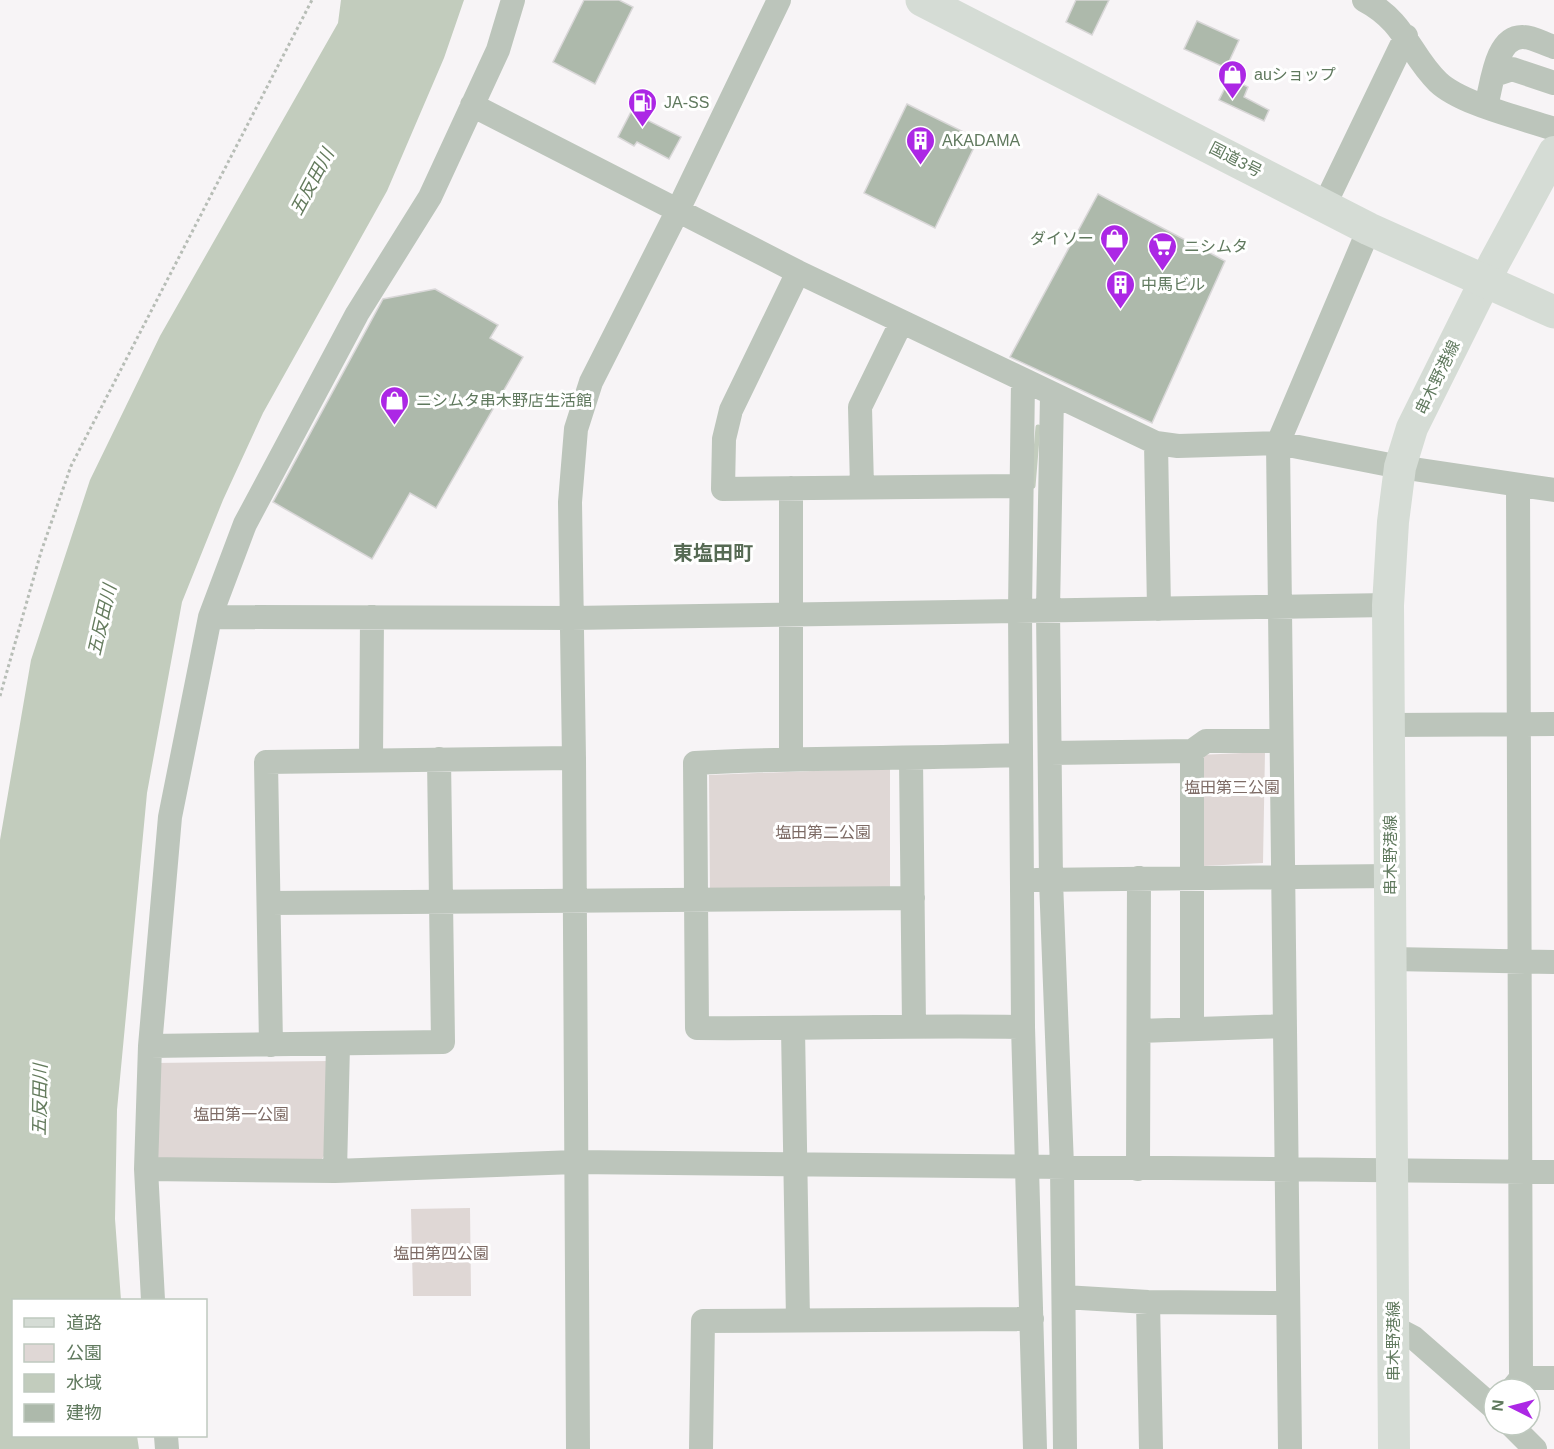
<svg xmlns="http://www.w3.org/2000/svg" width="1554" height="1449" viewBox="0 0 1554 1449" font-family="Helvetica,'Noto Sans JP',sans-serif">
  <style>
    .green { fill: #dfd7d5 }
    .water { fill: #c2ccbd }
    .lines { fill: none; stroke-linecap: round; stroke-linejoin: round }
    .stream { stroke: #c2ccbd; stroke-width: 5 }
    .building { fill: #adb9ab; stroke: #d9d7d8; stroke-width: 1.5 }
    .path { stroke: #b7bdb6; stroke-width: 3; stroke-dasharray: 3 3; stroke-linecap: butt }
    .minor { stroke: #bcc5bb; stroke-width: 24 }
    .major { stroke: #d5dcd5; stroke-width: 32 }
    .highway { stroke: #d5dcd5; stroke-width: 33 }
    .labels { text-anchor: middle; stroke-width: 6; stroke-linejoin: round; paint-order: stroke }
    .poi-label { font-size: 16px; fill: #60795e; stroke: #fff; text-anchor: start }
    .street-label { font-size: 16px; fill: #60795e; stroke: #fff }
    .park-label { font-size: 16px; fill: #7d6b65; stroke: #fff }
    .water-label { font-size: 18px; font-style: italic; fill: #647b5d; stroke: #fff }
    .quarter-label { font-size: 20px; font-weight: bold; fill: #566a54; stroke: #fff }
  </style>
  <rect width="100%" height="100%" fill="#f7f4f6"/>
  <path class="green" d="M1265,752L1263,863L1204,866L1198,755Z
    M890,768V892L710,894L709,775Z
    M330,1061L328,1149L318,1166L151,1164L154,1063Z
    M470,1208L471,1296H413L411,1209Z"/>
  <path class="water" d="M341,0H464L444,58L387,191L263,413L223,500L182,602L147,793L117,1110L115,1219L121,1300H14V1436H137L139,1449H0V840L31,660L90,480L160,336L338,23Z"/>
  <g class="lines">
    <path class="stream" d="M1033,486L1038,427"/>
  </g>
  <path class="building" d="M584,0H619L633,7L595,84L553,62Z
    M1076,0H1109L1092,35L1066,22Z
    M1197,21L1239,40L1226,68L1184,49Z
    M1230,78L1248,87L1244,97L1269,110L1264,121L1219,100Z
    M907,104L978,139L935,228L864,193Z
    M634,106L650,115L647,120L681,137L669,159L637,142L634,146L618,137Z
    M1098,194L1225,261L1152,423L1010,357Z
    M435,289L498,325L490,338L523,357L436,508L410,493L372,559L273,502L383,299Z"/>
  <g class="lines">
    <path class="path" d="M0,696L41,552L71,466L312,0"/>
    <path class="minor" d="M1364,0C1406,22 1409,54 1438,82C1461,104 1522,118 1554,129
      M1494,75L1512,69L1554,83
      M472,105L798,272L1156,443L1178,446L1278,443L1400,467L1554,490
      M1486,106C1492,86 1495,36 1523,37C1533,37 1544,44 1554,47
      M1325,204L1406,36
      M798,272L731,410L724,439L723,489L1022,486
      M1023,380L1020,611L1023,1027L1035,1449
      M1052,395L1048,610L1051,881L1062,1166L1065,1449
      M1156,443L1159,609
      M862,487L860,407L901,323
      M210,617L572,618L1388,605
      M1389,725L1554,724
      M1050,753L1192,751L1206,741H1281
      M1021,755C912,759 804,757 695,763L697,1028C805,1029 914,1025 1023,1027
      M791,758V488
      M371,759L372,617
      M911,759L914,1025
      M1036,880L1391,876
      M270,903L913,898
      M1391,959L1554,962
      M793,1029L798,1320
      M1192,1029V751
      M1139,1031L1284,1026
      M271,1045L266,762L574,758
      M150,1046L443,1042L439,759
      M146,1169L335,1171L575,1162L1554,1172
      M1138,1169L1139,878
      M335,1171L338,1045
      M1064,1297L1148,1302L1287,1303
      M153,1300L146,1169L150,1046L170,817L210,617L245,524L357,314L430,197L498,50L513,0
      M1148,1302L1151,1449
      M1393,1327L1414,1338L1494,1408
      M1521,1378H1554
      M1512,1389L1521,1378L1518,485
      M1511,1425L1535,1449
      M166,1436L167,1449
      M578,1449L574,758L570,502L576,429L591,382L678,210L779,0
      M701,1449L703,1321L1032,1319
      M1290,1449L1278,443L1369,229"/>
    <path class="major" d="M1394,1449L1388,605L1393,522L1400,467L1412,428L1494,263L1554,152"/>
    <path class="highway" d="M922,0L1369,229L1554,312"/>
  </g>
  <defs>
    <symbol id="shop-pin" viewBox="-11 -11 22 30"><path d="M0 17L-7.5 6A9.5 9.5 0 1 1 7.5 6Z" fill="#ac27e5" stroke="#fff"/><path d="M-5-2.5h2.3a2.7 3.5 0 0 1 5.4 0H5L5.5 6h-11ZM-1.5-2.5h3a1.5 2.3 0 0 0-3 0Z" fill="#fff"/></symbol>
    <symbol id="fuel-pin" viewBox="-11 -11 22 30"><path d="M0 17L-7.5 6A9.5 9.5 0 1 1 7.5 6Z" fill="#ac27e5" stroke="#fff"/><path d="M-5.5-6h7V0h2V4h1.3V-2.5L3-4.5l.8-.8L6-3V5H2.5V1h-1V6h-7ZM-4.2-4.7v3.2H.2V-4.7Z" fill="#fff"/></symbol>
    <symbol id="building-pin" viewBox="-11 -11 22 30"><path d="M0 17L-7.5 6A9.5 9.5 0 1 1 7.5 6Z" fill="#ac27e5" stroke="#fff"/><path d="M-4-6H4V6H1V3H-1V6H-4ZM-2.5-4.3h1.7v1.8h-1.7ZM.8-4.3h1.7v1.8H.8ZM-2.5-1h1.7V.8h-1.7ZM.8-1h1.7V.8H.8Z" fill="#fff"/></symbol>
    <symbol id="supermarket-pin" viewBox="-11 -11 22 30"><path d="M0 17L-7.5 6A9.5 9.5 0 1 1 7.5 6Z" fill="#ac27e5" stroke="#fff"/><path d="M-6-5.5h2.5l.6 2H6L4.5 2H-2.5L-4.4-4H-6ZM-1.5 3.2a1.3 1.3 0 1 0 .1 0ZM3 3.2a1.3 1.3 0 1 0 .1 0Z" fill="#fff"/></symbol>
  </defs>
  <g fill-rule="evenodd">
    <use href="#shop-pin" x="1216" y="58" width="33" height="45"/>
    <use href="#fuel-pin" x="626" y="86" width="33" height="45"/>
    <use href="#building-pin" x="904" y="124" width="33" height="45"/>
    <use href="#shop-pin" x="1098" y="222" width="33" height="45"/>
    <use href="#supermarket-pin" x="1146" y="230" width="33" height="45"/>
    <use href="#building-pin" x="1104" y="268" width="33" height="45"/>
    <use href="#shop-pin" x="378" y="384" width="33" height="45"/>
  </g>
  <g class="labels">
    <g class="poi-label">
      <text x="1254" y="80">auショップ</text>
      <text x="664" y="108">JA-SS</text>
      <text x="942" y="146">AKADAMA</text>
      <text x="1094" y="244" text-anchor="end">ダイソー</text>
      <text x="1184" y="252">ニシムタ</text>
      <text x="1141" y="290">中馬ビル</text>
      <text x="416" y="406">ニシムタ串木野店生活館</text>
    </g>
    <g class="street-label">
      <text transform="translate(1236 159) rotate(27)" y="6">国道3号</text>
      <text transform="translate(1437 377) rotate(-64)" y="6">串木野港線</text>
      <text transform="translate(1390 855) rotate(-90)" y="6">串木野港線</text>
      <text transform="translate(1393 1341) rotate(-90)" y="6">串木野港線</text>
    </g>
    <g class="park-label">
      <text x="1232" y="793">塩田第三公園</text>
      <text x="823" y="838">塩田第二公園</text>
      <text x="241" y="1120">塩田第一公園</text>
      <text x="441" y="1259">塩田第四公園</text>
    </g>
    <g class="water-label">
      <text transform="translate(312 182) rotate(-62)" y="6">五反田川</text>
      <text transform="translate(102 620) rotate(-77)" y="6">五反田川</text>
      <text transform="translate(40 1100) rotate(-89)" y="6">五反田川</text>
    </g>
    <g class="quarter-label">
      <text x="713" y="560">東塩田町</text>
    </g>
  </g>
  <rect x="12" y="1299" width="195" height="138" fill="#ffffff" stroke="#bfc9bf" stroke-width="1.5"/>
  <rect x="24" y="1318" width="30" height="9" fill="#d5dcd5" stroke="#bfc9bf" stroke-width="1.5"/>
  <text x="66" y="1329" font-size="18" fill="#60795e">道路</text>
  <rect x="24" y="1344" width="30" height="18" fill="#dfd7d5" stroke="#bfc9bf" stroke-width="1.5"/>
  <text x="66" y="1359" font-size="18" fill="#60795e">公園</text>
  <rect x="24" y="1374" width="30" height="18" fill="#c2ccbd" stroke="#bfc9bf" stroke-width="1.5"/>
  <text x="66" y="1389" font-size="18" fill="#60795e">水域</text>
  <rect x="24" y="1404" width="30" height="18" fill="#adb9ab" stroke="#bfc9bf" stroke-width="1.5"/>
  <text x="66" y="1419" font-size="18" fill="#60795e">建物</text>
  <g transform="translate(1512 1407) rotate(276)"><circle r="28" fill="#ffffff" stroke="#bfc9bf" stroke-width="1.5"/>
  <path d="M0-4.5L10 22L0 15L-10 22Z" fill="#ac27e5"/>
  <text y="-9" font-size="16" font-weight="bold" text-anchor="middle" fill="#60795e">N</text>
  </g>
</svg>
